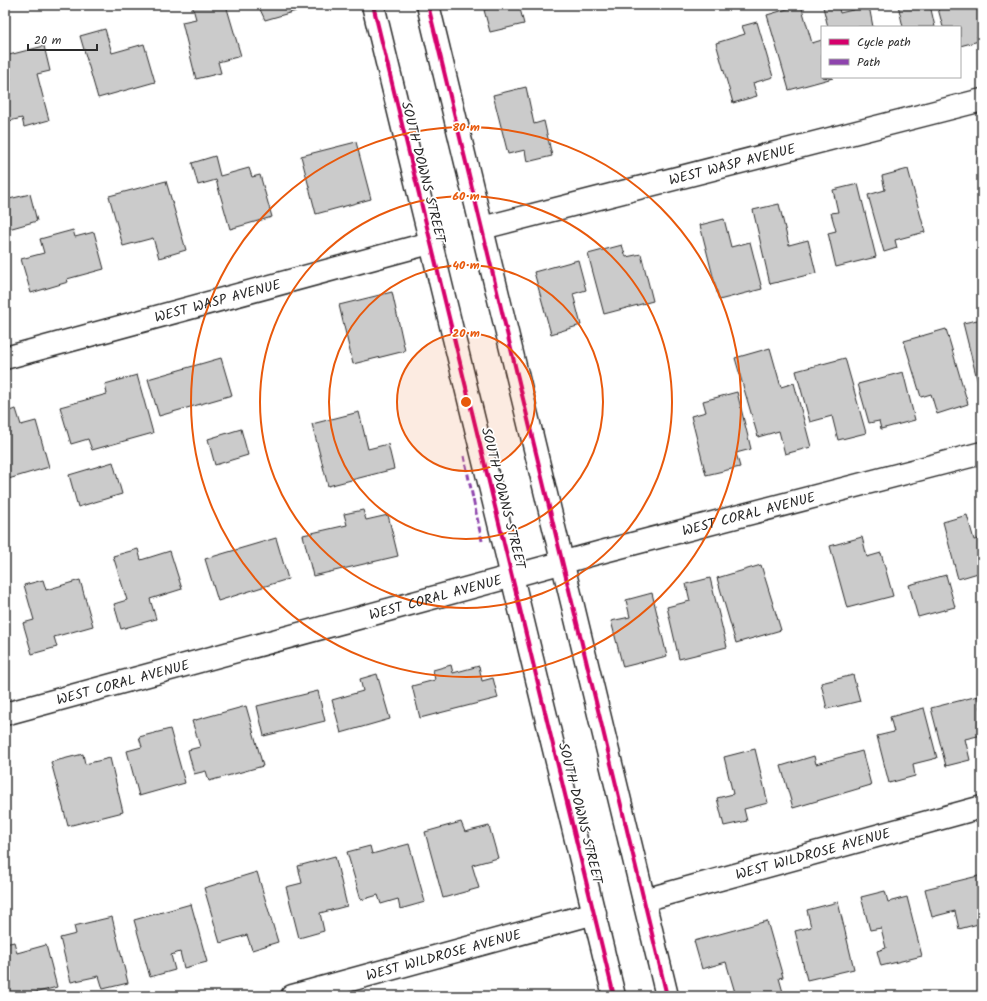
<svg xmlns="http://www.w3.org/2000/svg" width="987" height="1001" viewBox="0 0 987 1001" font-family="Kalam,sans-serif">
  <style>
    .building { fill: #cbcbcb; stroke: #2b2b2b }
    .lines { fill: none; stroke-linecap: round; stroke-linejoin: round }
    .street-casing { stroke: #2b2b2b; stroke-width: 25 }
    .secondary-casing { stroke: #2b2b2b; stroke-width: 25 }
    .street { stroke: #fff; stroke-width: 22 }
    .secondary { stroke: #fff; stroke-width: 22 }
    .quiet { stroke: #8e44ad; stroke-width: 3; stroke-dasharray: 6 3; stroke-linecap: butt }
    .cycleway-casing { stroke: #fff; stroke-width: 6 }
    .cycleway { stroke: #d6006c; stroke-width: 4 }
    .ring { fill: none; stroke: #e8590c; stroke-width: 2 }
    .labels { text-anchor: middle; stroke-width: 3.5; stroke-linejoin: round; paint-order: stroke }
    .street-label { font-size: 14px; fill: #2b2b2b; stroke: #fff }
    .centre { fill: #e8590c; stroke: #fff; stroke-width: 2 }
    .ring-label { font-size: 12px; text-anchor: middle; font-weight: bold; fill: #e8590c; stroke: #fff; stroke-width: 3.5; stroke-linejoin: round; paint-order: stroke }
  </style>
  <rect width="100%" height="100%" fill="#fff"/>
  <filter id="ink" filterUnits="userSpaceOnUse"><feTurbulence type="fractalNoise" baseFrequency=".025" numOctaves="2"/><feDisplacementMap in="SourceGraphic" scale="8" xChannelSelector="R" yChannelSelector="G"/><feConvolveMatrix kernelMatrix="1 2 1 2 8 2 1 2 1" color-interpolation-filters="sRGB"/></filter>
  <g filter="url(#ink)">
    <path class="building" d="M192,5H226L241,56L218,62L221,73L196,79L182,22L196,19Z
      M258,5H317L265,20Z
      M504,5H519L524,24L490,32L484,10Z
      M801,5L812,43L822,40V77L833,78L789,90L767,15Z
      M832,5H838L840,13L869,6L873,27H828L823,7Z
      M898,5H930L935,27H903Z
      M937,5H982V35L977,36L979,41L960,46V27H943Z
      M757,22L773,77L753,83L757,96L733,103L716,43L745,34L742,26Z
      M105,29L112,53L144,44L155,82L98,98L80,36Z
      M44,46L50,71L37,74L49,120L24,127L22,118L5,122V82L11,80L5,56Z
      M526,87L534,124L544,121L552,156L527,162L525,150L508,154L493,95Z
      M356,142L371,199L316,214L301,156Z
      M982,150V168L978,151Z
      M215,156L220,176L249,168L252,177L260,175L272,217L230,229L216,180L198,185L192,163Z
      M908,169L925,232L895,240L897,248L884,252L868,195L885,190L882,176Z
      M166,181L186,250L159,258L153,238L123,246L109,196Z
      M858,184L876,257L836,267L828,233L836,231L831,213L838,212L833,190Z
      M30,194L37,221L5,230V200Z
      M779,204L789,245L808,240L816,273L770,284L753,210Z
      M724,219L731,247L750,242L762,289L719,300L700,225Z
      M73,230L75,237L94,232L104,269L67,279L68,282L31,293L21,259L44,253L40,239Z
      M622,245L626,257L641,254L653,301L604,314L588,254Z
      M578,260L586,290L573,294L581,325L551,334L534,272Z
      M392,292L405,351L353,364L339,305Z
      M982,319V386L979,387L963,323Z
      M946,329L968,404L937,414L931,394L921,397L904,341Z
      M770,348L781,387L794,383L811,447L785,454L779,431L758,437L735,358Z
      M221,358L232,395L159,416L148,379Z
      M845,358L866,433L838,440L832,416L810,422L796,371Z
      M903,372L915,420L881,429L879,421L869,423L858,384Z
      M137,375L153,433L92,450L88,439L71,444L60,407L107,394L105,384Z
      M737,392L751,449L736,453L740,467L706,475L691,416L706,412L703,401Z
      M16,409L21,425L36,421L49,467L5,480V412Z
      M359,412L368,449L388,444L394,469L328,486L312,424Z
      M241,429L248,455L215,465L208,439Z
      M113,462L122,494L78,507L69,475Z
      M363,510L366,520L388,515L398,556L313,576L303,535L347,525L344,514Z
      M967,515L974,540L982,538L981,586L978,573L958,579L943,522Z
      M862,537L867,557L881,553L893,596L847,608L830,546Z
      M276,538L288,579L218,601L205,559Z
      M138,549L141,560L170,551L182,589L150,599L156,619L121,629L114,604L127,600L113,556Z
      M761,565L781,630L736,643L717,578Z
      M946,575L955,607L918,617L909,585Z
      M710,578L727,647L679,659L667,607L690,601L686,584Z
      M43,580L46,590L80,580L93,626L54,637L57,647L32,654L23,623L34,620L24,585Z
      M652,593L667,656L623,667L611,621L630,617L626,600Z
      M451,665L453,673L479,666L482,681L493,678L498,698L420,718L412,686L435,680L433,670Z
      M377,674L390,719L341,733L332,700L363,691L360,679Z
      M853,675L860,701L827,709L821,683Z
      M318,691L325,721L264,736L257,706Z
      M978,696L982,712V735L965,739L970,760L946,766L931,708Z
      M246,706L263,766L209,781L206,771L194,774L188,750L200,747L192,721Z
      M924,708L937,758L913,764L915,776L889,783L877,736L894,732L890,717Z
      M170,729L185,783L139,796L127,751L142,747L139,737Z
      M755,749L768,803L744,809L747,821L724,826L717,798L733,794L724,757Z
      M862,751L871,785L793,808L781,766L814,756L816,764Z
      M83,754L85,764L110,758L123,812L68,826L51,762Z
      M461,822L465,832L489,826L498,858L472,865L479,888L443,898L425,832Z
      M409,844L425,902L400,909L398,899L381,904L378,895L361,900L347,852L370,846L372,854Z
      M335,856L347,906L320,913L324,931L299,938L286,887L302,883L298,866Z
      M257,872L278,942L252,950L247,935L220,943L204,888Z
      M982,875V923L959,929L955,911L932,917L925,889Z
      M885,891L888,902L907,897L922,956L881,966L877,951L886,948L881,928L870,930L861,897Z
      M838,902L854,969L807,980L795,931L811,927L807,910Z
      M191,904L207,962L184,968L180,952L171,955L175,970L150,977L134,920Z
      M112,917L128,983L103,989L99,976L71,982L60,938L76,934L74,926Z
      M767,921L783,977L779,978L784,996H736L726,962L702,969L694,941Z
      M14,942L17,953L46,945L57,987L23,996H5V944Z"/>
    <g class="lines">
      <defs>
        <g id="street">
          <path id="s1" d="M482,228L982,100"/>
          <path id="s2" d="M5,358L430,243"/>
          <path id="s3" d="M5,714L601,552L982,453"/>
          <path id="s4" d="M644,900L982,807"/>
          <path id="s5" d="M292,996L595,913"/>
        </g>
        <path id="secondary" d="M373,5L614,996
          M428,5L667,996"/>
      </defs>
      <use href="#street" class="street-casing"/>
      <use href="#secondary" class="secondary-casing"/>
      <use href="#street" class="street"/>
      <use href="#secondary" class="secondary"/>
      <path class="quiet" d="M464,456L482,541"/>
      <defs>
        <path id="cycleway" d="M373,5L614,996
          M428,5L667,996"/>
      </defs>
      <use href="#cycleway" class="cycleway-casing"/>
      <use href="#cycleway" class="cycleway"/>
    </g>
  </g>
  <circle cx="466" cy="402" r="69" fill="#e8590c" fill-opacity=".12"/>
  <g class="ring">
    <circle cx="466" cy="402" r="69"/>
    <circle cx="466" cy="402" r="137"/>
    <circle cx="466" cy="402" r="206"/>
    <circle cx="466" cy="402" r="275"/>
  </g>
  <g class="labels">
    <g class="street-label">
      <text dy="5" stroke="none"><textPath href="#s1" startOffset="258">WEST WASP AVENUE</textPath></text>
      <text transform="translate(424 172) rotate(76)" y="5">SOUTH DOWNS STREET</text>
      <text dy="5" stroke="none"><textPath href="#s2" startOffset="220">WEST WASP AVENUE</textPath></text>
      <text transform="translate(504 498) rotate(76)" y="5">SOUTH DOWNS STREET</text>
      <text dy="5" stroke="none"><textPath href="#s3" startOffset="770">WEST CORAL AVENUE</textPath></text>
      <text dy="5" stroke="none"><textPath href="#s3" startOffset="446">WEST CORAL AVENUE</textPath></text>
      <text dy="5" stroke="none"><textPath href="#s3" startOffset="122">WEST CORAL AVENUE</textPath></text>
      <text transform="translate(581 813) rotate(76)" y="5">SOUTH DOWNS STREET</text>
      <text dy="5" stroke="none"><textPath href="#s4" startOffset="175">WEST WILDROSE AVENUE</textPath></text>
      <text dy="5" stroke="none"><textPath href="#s5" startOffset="157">WEST WILDROSE AVENUE</textPath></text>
    </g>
  </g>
  <circle cx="466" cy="402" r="6" class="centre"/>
  <g class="ring-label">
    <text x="466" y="131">80 m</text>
    <text x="466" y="200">60 m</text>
    <text x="466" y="269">40 m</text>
    <text x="466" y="337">20 m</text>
  </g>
  <rect width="987" height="1001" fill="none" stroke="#fff" stroke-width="20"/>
  <rect x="10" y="10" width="967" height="981" fill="none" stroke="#2b2b2b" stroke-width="1.5" filter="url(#ink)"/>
  <rect x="821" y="26" width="140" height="52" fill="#ffffff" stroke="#aaaaaa"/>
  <rect x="829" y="39" width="20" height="6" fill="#d6006c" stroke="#aaaaaa"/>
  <text x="857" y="46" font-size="12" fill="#2b2b2b">Cycle path</text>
  <rect x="829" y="59" width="20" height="6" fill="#8e44ad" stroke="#aaaaaa"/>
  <text x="857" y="66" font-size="12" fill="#2b2b2b">Path</text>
  <path d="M28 44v6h69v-6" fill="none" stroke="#2b2b2b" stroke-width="2"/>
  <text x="34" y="44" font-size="12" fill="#2b2b2b" stroke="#ffffff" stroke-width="3" paint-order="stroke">20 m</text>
</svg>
